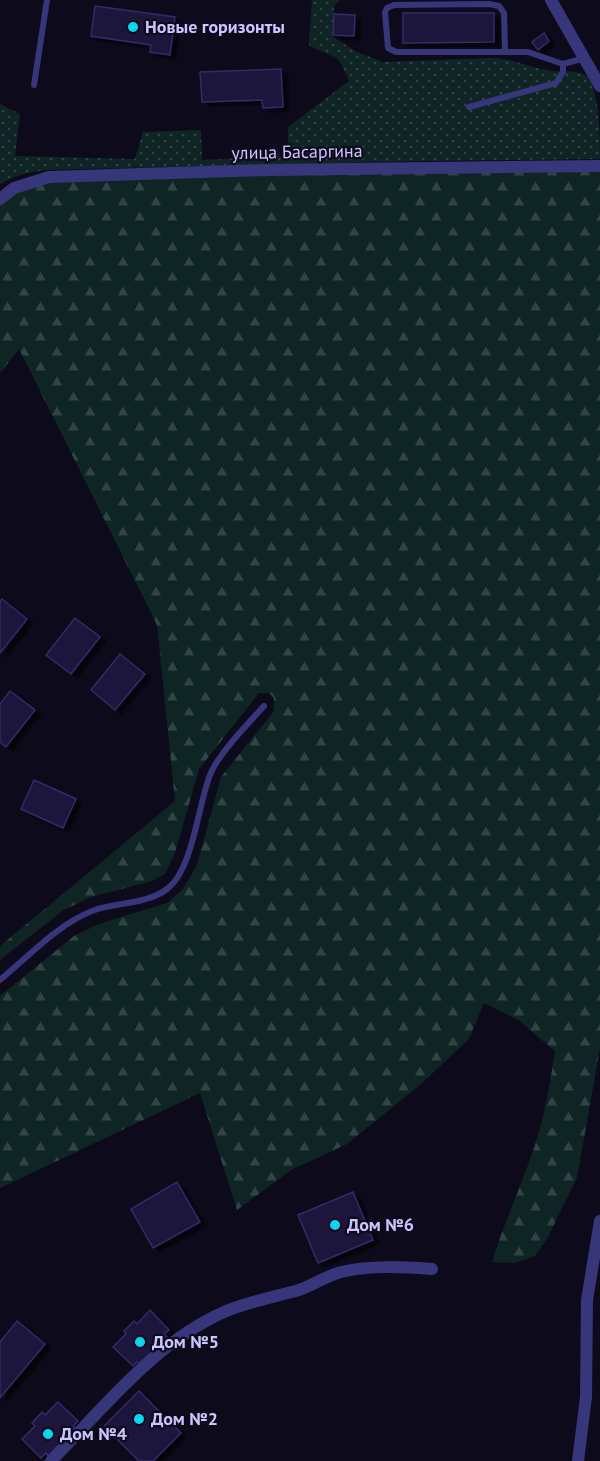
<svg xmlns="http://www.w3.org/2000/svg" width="600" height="1461" viewBox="0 0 600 1461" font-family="'PT Sans',sans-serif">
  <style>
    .grass { fill: url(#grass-dots) }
    .forest { fill: url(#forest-firs) }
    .building { fill: #1e173c; stroke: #352968; stroke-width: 1.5; filter: url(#shadow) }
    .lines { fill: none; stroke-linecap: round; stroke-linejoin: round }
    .lane { stroke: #38367a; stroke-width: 6 }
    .street { stroke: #38367a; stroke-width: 12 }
    .poi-dot { fill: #00daf0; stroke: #0d0b1b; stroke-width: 2 }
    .labels { text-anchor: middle; stroke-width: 4.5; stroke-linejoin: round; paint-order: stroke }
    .poi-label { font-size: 18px; font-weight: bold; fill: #cbc5ff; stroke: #0d0b1b; text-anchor: start }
    .street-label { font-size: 18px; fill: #cbc5ff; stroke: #0d0b1b }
  </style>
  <defs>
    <pattern id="grass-dots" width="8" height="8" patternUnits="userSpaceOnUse" patternTransform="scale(1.5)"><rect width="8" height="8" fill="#0e2524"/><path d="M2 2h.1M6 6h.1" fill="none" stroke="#304345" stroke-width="1.8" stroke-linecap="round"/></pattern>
    <pattern id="forest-firs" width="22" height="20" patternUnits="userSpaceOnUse" patternTransform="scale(1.5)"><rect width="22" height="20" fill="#0e2524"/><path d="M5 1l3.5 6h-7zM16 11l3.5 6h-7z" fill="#304345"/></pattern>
    <filter id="shadow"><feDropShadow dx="6" dy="4" stdDeviation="1.5" flood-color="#0009"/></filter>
  </defs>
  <rect width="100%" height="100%" fill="#0d0b1b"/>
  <path class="grass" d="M312,0H340L334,6L333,37L357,52L383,62L494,58C514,59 533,69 553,71C564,72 575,70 585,75C600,87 600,137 600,159L421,161L80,169C48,170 29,168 0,184V104L20,114L15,156L135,159L143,132L201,130L202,160L288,156V127L349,81C335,46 336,62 309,45Z"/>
  <path class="forest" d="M600,165V1048L577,1178L547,1239L535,1256L514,1263L492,1262C504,1222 522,1185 535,1145C545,1114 550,1083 555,1051L518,1020L484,1003L469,1039L421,1084L347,1144L291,1170L237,1210L200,1093L0,1188V996L74,936L99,924L167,903L183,889L197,865L221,777L274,711V698L269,693H259L199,769L175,853L165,874L149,882L91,897L62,911L0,960V946L175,801L157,625L19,349L0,373V203L17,192L45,181Z"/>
  <path class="building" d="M95,6L175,17L170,55L150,52L151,45L91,36Z
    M403,13H494V42L403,43Z
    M334,14L355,15L354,36L333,35Z
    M544,33L549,41L538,50L532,42Z
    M281,69L283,107L263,108L262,100L202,102L200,72Z
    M2,599L27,619L0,653V602Z
    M75,618L100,637L71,674L46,655Z
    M120,654L145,674L115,710L91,690Z
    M10,691L35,710L6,747L0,742V704Z
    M34,780L76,799L63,828L21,809Z
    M177,1182L200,1222L153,1248L131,1209Z
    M353,1192L373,1240L318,1263L298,1215Z
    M150,1310L169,1330L164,1334L167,1337L140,1364L137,1362L133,1366L113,1347L126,1334L124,1331L134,1321L137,1324Z
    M17,1321L45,1344L0,1398V1342Z
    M139,1391L181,1433L153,1461H139L104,1426Z
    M58,1402L78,1421L73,1426L75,1428L48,1456L46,1453L41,1458L22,1439L35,1426L32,1423L42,1412L45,1415Z"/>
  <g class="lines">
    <path class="lane" d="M505,50L504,13L499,6L489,4L394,5L387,8L385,12L388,48L396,52H528L563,64L585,58
      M34,85L47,0
      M469,107L556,83L563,72V64
      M0,980C29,956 57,925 92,911C115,902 146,905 167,889C193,870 198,805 210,775C218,754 248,724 264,706"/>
    <path class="street" d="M551,0L600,86
      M0,199L14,188L49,177L267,170L600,166
      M51,1461C104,1408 154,1343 224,1312C247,1302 274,1297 299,1290C313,1285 326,1276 341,1272C371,1265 402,1267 432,1269
      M578,1461L586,1397L587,1300L600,1221"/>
  </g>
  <g class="poi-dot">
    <circle cx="133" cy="27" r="6"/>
    <circle cx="335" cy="1225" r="6"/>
    <circle cx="140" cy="1342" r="6"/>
    <circle cx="139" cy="1419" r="6"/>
    <circle cx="48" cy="1434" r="6"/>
  </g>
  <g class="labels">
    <g class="poi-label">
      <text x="145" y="33">Новые горизонты</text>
      <text x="347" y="1231">Дом №6</text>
      <text x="152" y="1348">Дом №5</text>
      <text x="151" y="1425">Дом №2</text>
      <text x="60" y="1440">Дом №4</text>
    </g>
    <g class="street-label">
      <text transform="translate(297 152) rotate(-1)" y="6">улица Басаргина</text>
    </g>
  </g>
</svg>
